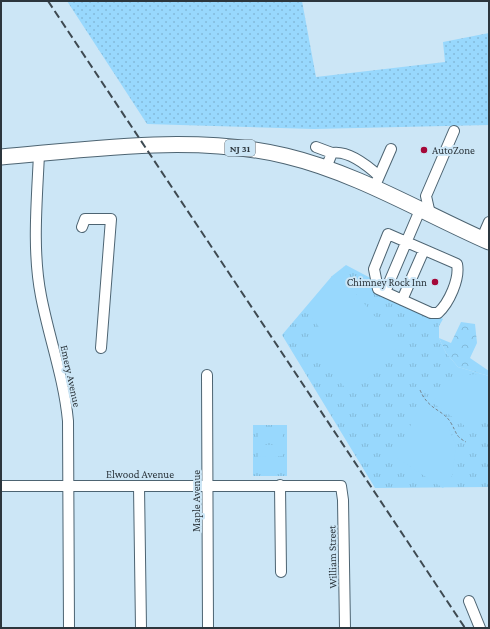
<svg xmlns="http://www.w3.org/2000/svg" width="490" height="629" viewBox="0 0 490 629" font-family="'Crimson Pro',serif">
  <style>
    .grass { fill: url(#grass-dots) }
    .forest { fill: url(#forest-crowns) }
    .park { fill: url(#park-tufts) }
    .pitch { fill: #98d8fd }
    .lines { fill: none; stroke-linecap: round; stroke-linejoin: round }
    .minor-casing { stroke: #4d6472; stroke-width: 12 }
    .highway-casing { stroke: #4d6472; stroke-width: 17 }
    .path { stroke: #778894; stroke-width: 1; stroke-dasharray: 3 2; stroke-linecap: butt }
    .minor { stroke: #fff; stroke-width: 10 }
    .highway { stroke: #fff; stroke-width: 15 }
    .rail { stroke: #3e4a52; stroke-width: 2; stroke-dasharray: 8 4; stroke-linecap: butt }
    .poi-dot { fill: #a40839; stroke: #cce6f6; stroke-width: 1.5 }
    .labels { text-anchor: middle; stroke-width: 4; stroke-linejoin: round; paint-order: stroke }
    .shield { fill: #cce6f6; stroke: #5c6b74; stroke-width: 1 }
    .shield-label { font-size: 10px; font-weight: bold; fill: #2c363d }
    .poi-label { font-size: 11px; fill: #2c363d; stroke: #cce6f6; text-anchor: start }
    .street-label { font-size: 11px; fill: #2c363d; stroke: #cce6f6 }
  </style>
  <defs>
    <pattern id="grass-dots" width="8" height="8" patternUnits="userSpaceOnUse"><rect width="8" height="8" fill="#98d8fd"/><path d="M2 2h.1M6 6h.1" fill="none" stroke="#83bada" stroke-width="1.8" stroke-linecap="round"/></pattern>
    <pattern id="forest-crowns" width="20" height="18" patternUnits="userSpaceOnUse"><rect width="20" height="18" fill="#98d8fd"/><path d="M2 6a3 3 0 1 1 6 0M12 15a3 3 0 1 1 6 0" fill="none" stroke="#83bada"/></pattern>
    <pattern id="park-tufts" width="24" height="20" patternUnits="userSpaceOnUse"><rect width="24" height="20" fill="#98d8fd"/><path d="M3 7l-1-3M5 7V3M7 7l1-3M15 17l-1-3M17 17v-4M19 17l1-3" fill="none" stroke="#83bada"/></pattern>
  </defs>
  <rect width="100%" height="100%" fill="#cce6f6"/>
  <path class="grass" d="M67,1H302L316,77L445,62L443,42L489,33V125L314,129L147,124Z"/>
  <path class="forest" d="M461,322L475,324L477,343L470,358L489,371V376L458,367L446,353L439,338L451,343Z"/>
  <path class="park" d="M346,265L395,291L443,319L439,326V338L446,353L458,367L489,376V487L375,488L282,335L332,276Z
    M253,425H287V476H253Z"/>
  <path class="pitch" d="M341,276L399,345L395,350L398,353L350,393L308,347L322,331L306,310Z
    M479,374L489,381V407L476,434L433,403C446,377 451,376 479,374Z
    M421,404L446,421L456,446L452,476L443,488L395,457Z
    M258,430H282L283,441H258Z
    M258,445H283V456L258,457Z
    M258,460H283V472H258Z"/>
  <g class="lines">
    <defs>
      <path id="minor" d="M316,147L332,153L326,168
        M332,153C348,150 368,166 379,176
        M39,154C37,200 32,250 41,296C49,338 64,378 68,421L69,628
        M377,181L391,149
        M430,214L426,196L454,131
        M82,227L85,219H111L101,348
        M388,234L457,264C460,279 449,303 438,313H431L378,289L374,269Z
        M482,238L489,222
        M385,292L420,210
        M402,300L424,250
        M207,375L208,628
        M280,485L281,572
        M1,486H341L343,500L345,628
        M139,486L141,628
        M469,601L480,628"/>
      <path id="highway" d="M1,157C93,149 196,134 286,156C357,173 423,213 489,242"/>
    </defs>
    <use href="#minor" class="minor-casing"/>
    <use href="#highway" class="highway-casing"/>
    <path class="path" d="M420,390C429,411 443,409 451,423C457,433 455,436 466,442"/>
    <use href="#minor" class="minor"/>
    <use href="#highway" class="highway"/>
    <path class="rail" d="M48,1L465,628"/>
  </g>
  <g class="poi-dot">
    <circle cx="424" cy="150" r="4"/>
    <circle cx="435" cy="282" r="4"/>
  </g>
  <g class="labels">
    <rect class="shield" x="225" y="140" width="30" height="16" rx="3"/>
    <g class="shield-label">
      <text x="240" y="152">NJ 31</text>
    </g>
    <g class="poi-label">
      <text x="432" y="154">AutoZone</text>
      <text x="427" y="286" text-anchor="end">Chimney Rock Inn</text>
    </g>
    <g class="street-label">
      <text transform="translate(71 376) rotate(78)" y="4">Emery Avenue</text>
      <text x="140" y="478">Elwood Avenue</text>
      <text transform="translate(196 501) rotate(-90)" y="4">Maple Avenue</text>
      <text transform="translate(332 557) rotate(-91)" y="4">William Street</text>
    </g>
  </g>
  <rect width="490" height="629" fill="none" stroke="#2c363d" stroke-width="4"/>
</svg>
